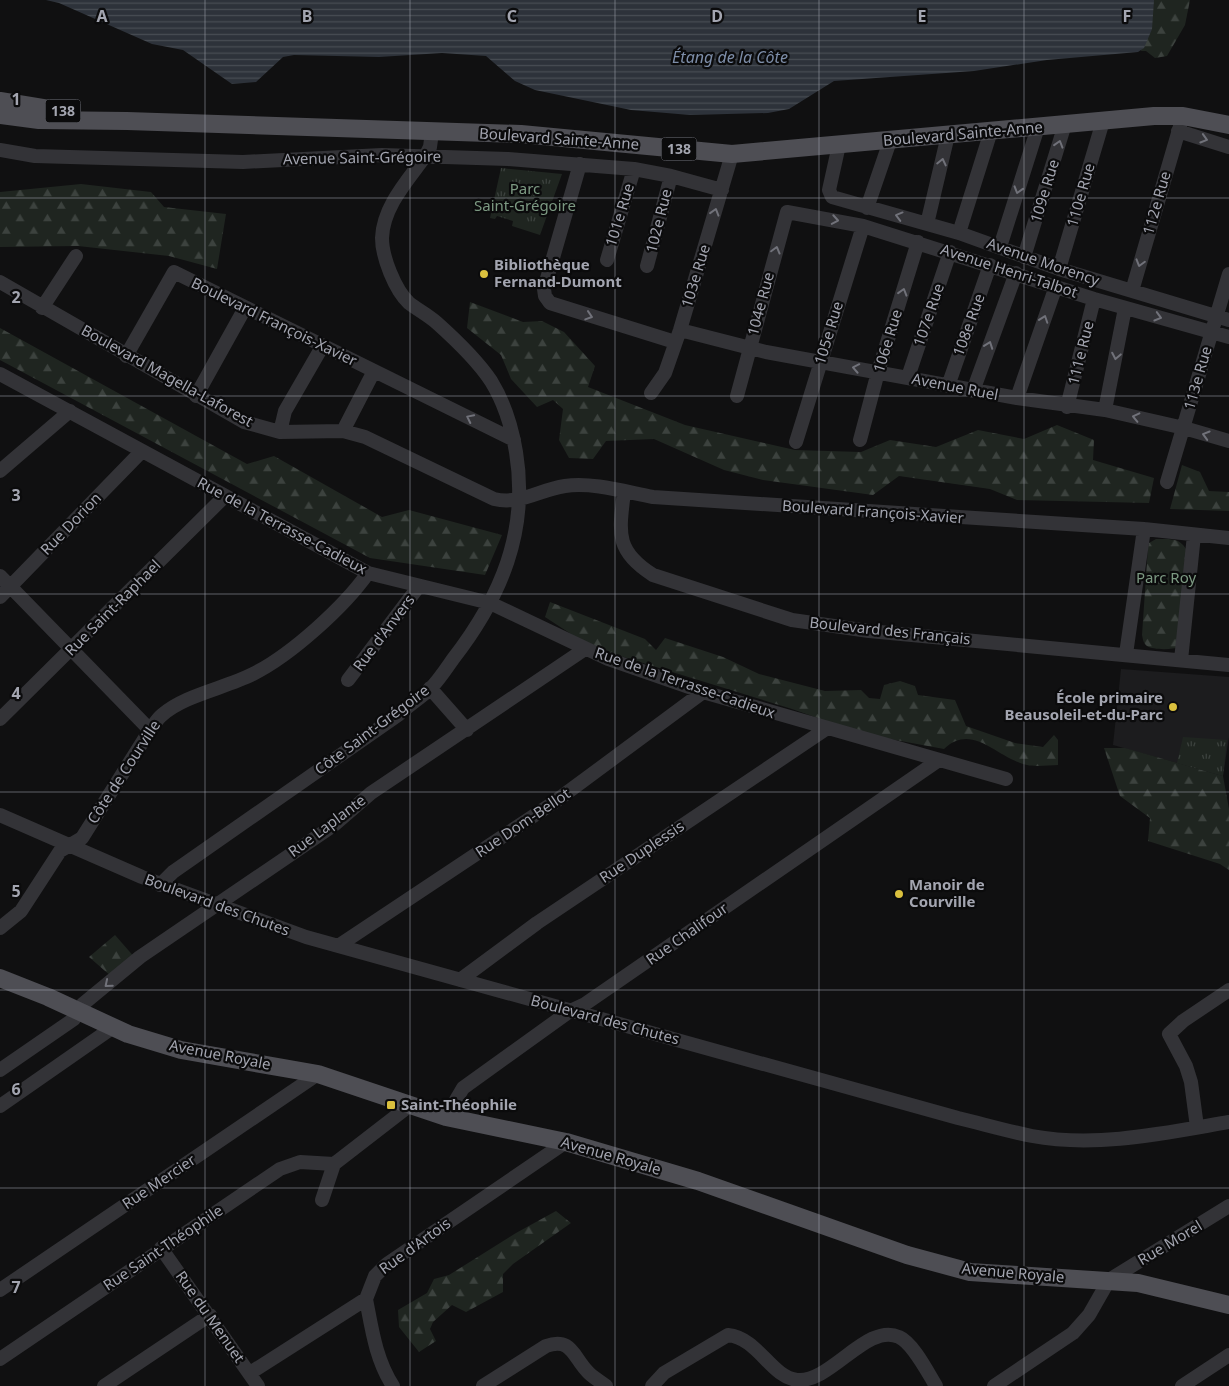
<svg xmlns="http://www.w3.org/2000/svg" width="1229" height="1386" viewBox="0 0 1229 1386" font-family="'Noto Sans',sans-serif">
  <style>
    .built { fill: #1c1c1e }
    .forest { fill: url(#forest-firs) }
    .park { fill: url(#park-tufts) }
    .water { fill: url(#water-rules) }
    .lines { fill: none; stroke-linecap: round; stroke-linejoin: round }
    .minor { stroke: #333337; stroke-width: 14 }
    .major { stroke: #4e4e54; stroke-width: 18 }
    .oneway { stroke: #71727a }
    .grid { fill: none; stroke: #a3a5b0; stroke-width: 1; stroke-opacity: 0.55 }
    .poi-dot { fill: #dac03e; stroke: #0b0b0c; stroke-width: 2 }
    .labels { text-anchor: middle; stroke-width: 4.5; stroke-linejoin: round; paint-order: stroke }
    .shield { fill: #0b0b0c; stroke: #75777f; stroke-width: 1 }
    .shield-label { font-size: 14px; font-weight: bold; fill: #a3a5b0 }
    .street-label { font-size: 15px; fill: #a3a5b0; stroke: #0b0b0c }
    .park-label { font-size: 15px; fill: #7c9982; stroke: #0b0b0c }
    .poi-label { font-size: 15px; font-weight: bold; fill: #a3a5b0; stroke: #0b0b0c; text-anchor: start }
    .water-label { font-size: 16px; font-style: italic; fill: #7d8da8; stroke: #0b0b0c }
    .grid-label { font-size: 16px; text-anchor: middle; font-weight: bold; fill: #a3a5b0; stroke: #0b0b0c; stroke-width: 4.5; stroke-linejoin: round; paint-order: stroke }
  </style>
  <defs>
    <pattern id="forest-firs" width="22" height="20" patternUnits="userSpaceOnUse" patternTransform="scale(1.25)"><rect width="22" height="20" fill="#1f2520"/><path d="M5 1l3.5 6h-7zM16 11l3.5 6h-7z" fill="#3c423e"/></pattern>
    <pattern id="park-tufts" width="24" height="20" patternUnits="userSpaceOnUse" patternTransform="scale(1.25)"><rect width="24" height="20" fill="#1f2520"/><path d="M3 7l-1-3M5 7V3M7 7l1-3M15 17l-1-3M17 17v-4M19 17l1-3" fill="none" stroke="#3c423e"/></pattern>
    <pattern id="water-rules" width="6" height="5" patternUnits="userSpaceOnUse" patternTransform="scale(1.25)"><rect width="6" height="5" fill="#2d323a"/><path d="M0 2.5h6" fill="none" stroke="#484d54"/></pattern>
  </defs>
  <rect width="100%" height="100%" fill="#101011"/>
  <path class="built" d="M1121,669L1229,677V737L1223,776L1113,745Z"/>
  <path class="forest" d="M1149,0H1190L1185,25L1167,56L1155,58L1146,51H1141Z
    M81,184L151,192L164,207L226,214L217,269L169,256L78,246L0,247V192Z
    M470,302L523,322L542,321L564,332L595,366L588,387L685,425L795,450L861,452L890,440L936,447L978,430L1024,439L1057,425L1094,440L1093,460L1154,478L1149,503L1017,500L990,489L899,476L873,495L763,480L724,470L654,439L606,441L593,459L569,458L559,440L563,409L553,400L537,407L511,379L501,355L467,328Z
    M0,328L247,464L274,456L382,517L409,510L502,535L485,575L370,558L0,360Z
    M1182,465L1200,472L1209,491L1229,492V511L1170,509Z
    M1156,539C1171,539 1180,537 1188,552L1179,647C1172,650 1153,650 1147,646C1143,643 1143,639 1142,635L1148,547L1149,543Z
    M550,602L645,639L656,650L665,638L723,657L759,674L825,691L861,690L869,698L880,699L884,685L900,681L915,686L918,695L955,700L966,726L1015,743L1043,747L1054,735L1058,740V765C1049,765 1036,767 1027,765C996,758 973,722 944,749L863,734L792,709L591,647L545,617Z
    M1104,748H1125L1223,776L1229,809V870L1220,864L1148,841L1150,818L1120,796Z
    M115,935L136,959L112,977L89,957Z
    M556,1211L571,1223L513,1264L503,1274V1292L466,1312L452,1305L433,1322L430,1329L436,1341L419,1352L399,1327L398,1310L427,1293L434,1279L449,1275L516,1233Z"/>
  <path class="park" d="M501,168L562,174L540,235L512,226L513,221L497,216L495,219L490,218Z
    M1183,737L1227,740L1223,776L1177,763Z"/>
  <path class="water" d="M46,0H1154L1152,29L1144,48L1138,52L1047,60L974,71L834,81L789,109L768,113L690,115L631,110L535,90L515,81L486,56L442,53L379,57L294,55L283,57L256,82L232,84L183,50L152,44L59,3Z"/>
  <g class="lines">
    <path class="minor" d="M1178,131L1229,147
      M839,145L829,190L832,197L959,233L1059,269L1229,320
      M0,150L35,156L243,162L382,155L508,159L634,169L671,176L722,190
      M580,164L544,289L545,296L550,303L675,342
      M867,208L890,141
      M927,224L948,135
      M959,233L991,131
      M1000,247L1038,127
      M1024,257L1065,124
      M607,260L634,169
      M647,266L671,176
      M1059,269L1103,121
      M0,282L244,422L280,432L343,431L365,437L494,499C521,505 538,490 565,486C593,482 626,492 653,497L1144,529L1229,538
      M1132,291L1183,116
      M42,308L76,256
      M680,330L766,352L1017,398L1105,410L1184,428L1229,441
      M126,356L174,272L514,440
      M0,374L368,573L490,603L608,659L703,692L1006,779
      M908,377L950,252
      M948,386L990,265
      M973,391L1016,273
      M651,393L665,373L680,330L732,154
      M196,396L245,308
      M737,396L787,212L863,226L1094,299L1229,337
      M1017,398L1056,286
      M1067,407L1094,299
      M1105,410L1125,308
      M343,431L374,371
      M280,432L285,411L322,347
      M860,440L878,372L918,242
      M796,442L863,226
      M0,471L70,411
      M1167,482L1229,274
      M624,492C619,533 615,551 653,575L792,620L869,631L1229,665
      M0,576L150,730
      M0,597L142,451
      M1126,654L1144,529
      M1181,660L1194,535
      M348,680L419,586
      M430,688L467,730
      M0,719L225,496
      M0,815L142,877L306,937L958,1118C983,1124 1007,1131 1032,1136C1097,1148 1165,1133 1229,1122
      M160,885L173,872L398,715C408,706 420,698 430,689C439,680 446,669 453,659C501,597 529,531 516,452C512,428 504,402 491,381C477,360 456,340 437,323C428,315 418,310 409,303C395,290 382,257 382,238C383,206 409,179 426,155L430,147L432,132
      M0,928L21,911L60,851L82,838L150,730C154,725 157,719 162,715C184,695 226,688 253,674C291,655 344,607 368,573
      M338,946L553,803L703,692
      M460,980L537,923L826,729
      M0,1070L74,1019L83,1004L140,957L334,825L371,793L585,649
      M0,1106L112,1028
      M446,1117L463,1088L570,1011L585,1004L939,760
      M1197,1127L1191,1082L1186,1066L1169,1034L1183,1021L1229,990
      M322,1200L334,1164
      M161,1248L258,1386
      M0,1290L318,1074
      M366,1299C372,1330 376,1360 393,1386
      M0,1359L280,1169L300,1162L334,1164L409,1106
      M250,1373L366,1299L375,1276L387,1264L566,1142
      M104,1386L210,1315
      M483,1386L546,1346C571,1337 573,1356 587,1371C592,1377 600,1381 606,1386
      M652,1386L664,1373L728,1335C758,1338 771,1377 797,1380C831,1383 867,1322 899,1337C913,1343 928,1373 936,1386
      M994,1386L1073,1333L1089,1315L1109,1280L1229,1206
      M1182,1386L1229,1355"/>
    <path class="major" d="M0,101L67,112
      M0,115L39,120L127,121L521,134L732,154L1154,116H1183L1229,125
      M0,978L48,997L128,1034L181,1050L318,1074L446,1117L566,1142L698,1181L907,1255L970,1272L1138,1283L1229,1305"/>
  </g>
  <defs><path id="oneway-chevron" d="M-2-3.5L2.5 0L-2 3.5" fill="none" stroke-width="1.6" stroke-linecap="round" stroke-linejoin="round" transform="scale(1.25)"/></defs>
  <g class="oneway">
    <use href="#oneway-chevron" transform="translate(1204 139) rotate(17)"/>
    <use href="#oneway-chevron" transform="translate(1059 144) rotate(-73)"/>
    <use href="#oneway-chevron" transform="translate(942 162) rotate(-77)"/>
    <use href="#oneway-chevron" transform="translate(1018 190) rotate(107)"/>
    <use href="#oneway-chevron" transform="translate(715 212) rotate(-73)"/>
    <use href="#oneway-chevron" transform="translate(899 216) rotate(-165)"/>
    <use href="#oneway-chevron" transform="translate(835 220) rotate(10)"/>
    <use href="#oneway-chevron" transform="translate(776 250) rotate(-75)"/>
    <use href="#oneway-chevron" transform="translate(1140 263) rotate(106)"/>
    <use href="#oneway-chevron" transform="translate(903 292) rotate(-73)"/>
    <use href="#oneway-chevron" transform="translate(589 316) rotate(18)"/>
    <use href="#oneway-chevron" transform="translate(1158 317) rotate(16)"/>
    <use href="#oneway-chevron" transform="translate(1044 319) rotate(-71)"/>
    <use href="#oneway-chevron" transform="translate(989 345) rotate(-70)"/>
    <use href="#oneway-chevron" transform="translate(1116 356) rotate(101)"/>
    <use href="#oneway-chevron" transform="translate(856 368) rotate(-169)"/>
    <use href="#oneway-chevron" transform="translate(1136 417) rotate(-167)"/>
    <use href="#oneway-chevron" transform="translate(470 418) rotate(-154)"/>
    <use href="#oneway-chevron" transform="translate(1206 435) rotate(-164)"/>
    <use href="#oneway-chevron" transform="translate(108 984) rotate(140)"/>
  </g>
  <path class="grid" d="M205,0V1386M410,0V1386M615,0V1386M819,0V1386M1024,0V1386M0,198H1229M0,396H1229M0,594H1229M0,792H1229M0,990H1229M0,1188H1229"/>
  <g class="poi-dot">
    <circle cx="484" cy="274" r="5"/>
    <circle cx="1173" cy="707" r="5"/>
    <circle cx="899" cy="894" r="5"/>
    <rect x="386" y="1100" width="10" height="10" rx="2.5"/>
  </g>
  <g class="labels">
    <g class="shield">
      <rect x="45.5" y="99.5" width="35" height="23" rx="4"/>
      <rect x="661.5" y="137.5" width="35" height="23" rx="4"/>
    </g>
    <g class="shield-label">
      <text x="63" y="116">138</text>
      <text x="679" y="154">138</text>
    </g>
    <g class="street-label">
      <text transform="translate(963 134) rotate(-5)" y="5">Boulevard Sainte-Anne</text>
      <text transform="translate(559 139) rotate(4)" y="5">Boulevard Sainte-Anne</text>
      <text transform="translate(362 158) rotate(-1)" y="5">Avenue Saint-Grégoire</text>
      <text transform="translate(1045 191) rotate(-73)" y="5">109e Rue</text>
      <text transform="translate(1081 195) rotate(-74)" y="5">110e Rue</text>
      <text transform="translate(1157 203) rotate(-74)" y="5">112e Rue</text>
      <text transform="translate(620 215) rotate(-73)" y="5">101e Rue</text>
      <text transform="translate(659 221) rotate(-76)" y="5">102e Rue</text>
      <text transform="translate(1043 262) rotate(19)" y="5">Avenue Morency</text>
      <text transform="translate(1009 271) rotate(18)" y="5">Avenue Henri-Talbot</text>
      <text transform="translate(696 276) rotate(-73)" y="5">103e Rue</text>
      <text transform="translate(761 304) rotate(-75)" y="5">104e Rue</text>
      <text transform="translate(929 315) rotate(-71)" y="5">107e Rue</text>
      <text transform="translate(274 322) rotate(26)" y="5">Boulevard François-Xavier</text>
      <text transform="translate(969 325) rotate(-70)" y="5">108e Rue</text>
      <text transform="translate(829 333) rotate(-73)" y="5">105e Rue</text>
      <text transform="translate(888 341) rotate(-73)" y="5">106e Rue</text>
      <text transform="translate(1081 353) rotate(-76)" y="5">111e Rue</text>
      <text transform="translate(167 376) rotate(29)" y="5">Boulevard Magella-Laforest</text>
      <text transform="translate(1198 378) rotate(-74)" y="5">113e Rue</text>
      <text transform="translate(955 387) rotate(11)" y="5">Avenue Ruel</text>
      <text transform="translate(873 512) rotate(4)" y="5">Boulevard François-Xavier</text>
      <text transform="translate(71 524) rotate(-46)" y="5">Rue Dorion</text>
      <text transform="translate(282 526) rotate(28)" y="5">Rue de la Terrasse-Cadieux</text>
      <text transform="translate(113 608) rotate(-45)" y="5">Rue Saint-Raphael</text>
      <text transform="translate(890 631) rotate(6)" y="5">Boulevard des Français</text>
      <text transform="translate(384 633) rotate(-53)" y="5">Rue d'Anvers</text>
      <text transform="translate(685 683) rotate(19)" y="5">Rue de la Terrasse-Cadieux</text>
      <text transform="translate(372 730) rotate(-37)" y="5">Côte Saint-Grégoire</text>
      <text transform="translate(124 772) rotate(-57)" y="5">Côte de Courville</text>
      <text transform="translate(523 823) rotate(-34)" y="5">Rue Dom-Bellot</text>
      <text transform="translate(327 826) rotate(-37)" y="5">Rue Laplante</text>
      <text transform="translate(642 852) rotate(-34)" y="5">Rue Duplessis</text>
      <text transform="translate(217 905) rotate(20)" y="5">Boulevard des Chutes</text>
      <text transform="translate(687 934) rotate(-35)" y="5">Rue Chalifour</text>
      <text transform="translate(605 1020) rotate(15)" y="5">Boulevard des Chutes</text>
      <text transform="translate(220 1055) rotate(11)" y="5">Avenue Royale</text>
      <text transform="translate(611 1156) rotate(16)" y="5">Avenue Royale</text>
      <text transform="translate(159 1182) rotate(-34)" y="5">Rue Mercier</text>
      <text transform="translate(1170 1243) rotate(-31)" y="5">Rue Morel</text>
      <text transform="translate(415 1246) rotate(-36)" y="5">Rue d'Artois</text>
      <text transform="translate(163 1248) rotate(-34)" y="5">Rue Saint-Théophile</text>
      <text transform="translate(1013 1273) rotate(5)" y="5">Avenue Royale</text>
      <text transform="translate(210 1317) rotate(55)" y="5">Rue du Menuet</text>
    </g>
    <g class="park-label">
      <text x="525" y="194">Parc<tspan x="525" dy="17">Saint-Grégoire</tspan></text>
      <text x="1166" y="583">Parc Roy</text>
    </g>
    <g class="poi-label">
      <text x="494" y="270">Bibliothèque<tspan x="494" dy="17">Fernand-Dumont</tspan></text>
      <text x="1163" y="703" text-anchor="end">École primaire<tspan x="1163" dy="17">Beausoleil-et-du-Parc</tspan></text>
      <text x="909" y="890">Manoir de<tspan x="909" dy="17">Courville</tspan></text>
      <text x="401" y="1110">Saint-Théophile</text>
    </g>
    <g class="water-label">
      <text x="730" y="63">Étang de la Côte</text>
    </g>
  </g>
  <g class="grid-label">
    <text x="102" y="22">A</text>
    <text x="307" y="22">B</text>
    <text x="512" y="22">C</text>
    <text x="717" y="22">D</text>
    <text x="922" y="22">E</text>
    <text x="1127" y="22">F</text>
    <text x="16" y="105">1</text>
    <text x="16" y="303">2</text>
    <text x="16" y="501">3</text>
    <text x="16" y="699">4</text>
    <text x="16" y="897">5</text>
    <text x="16" y="1095">6</text>
    <text x="16" y="1293">7</text>
  </g>
</svg>
